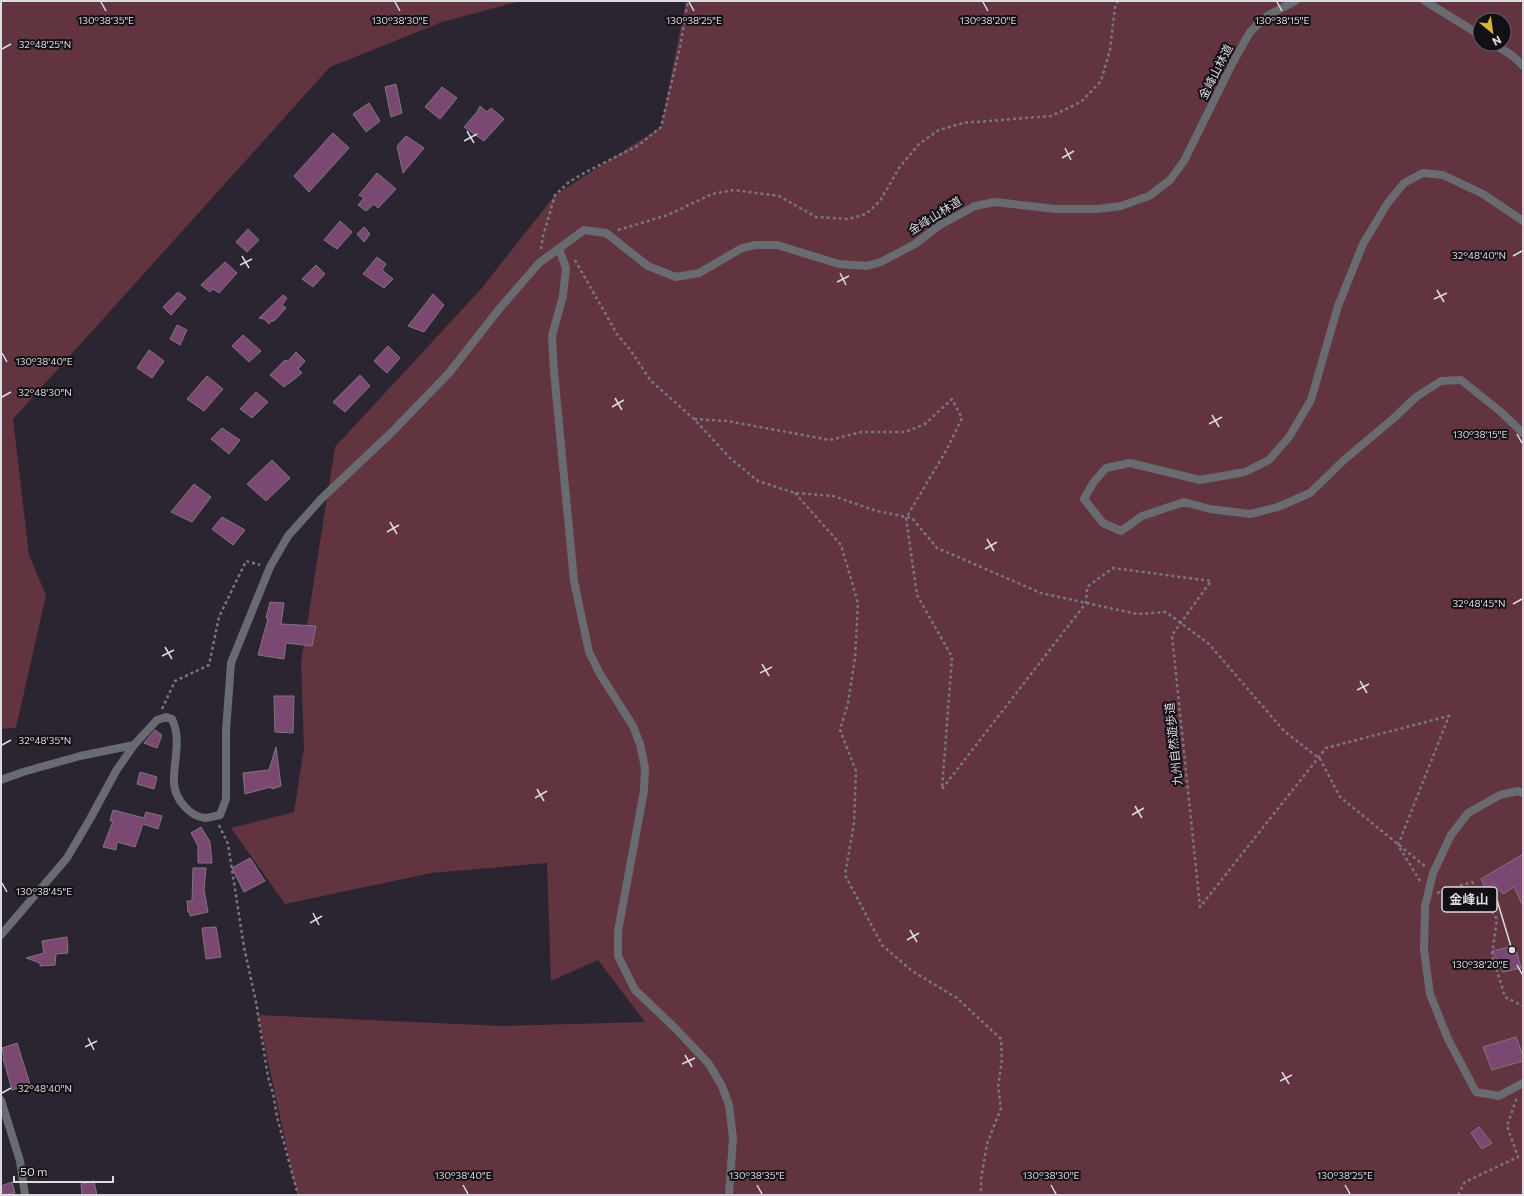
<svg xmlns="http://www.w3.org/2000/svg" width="1524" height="1196" viewBox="0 0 1524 1196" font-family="Commissioner,'Noto Sans JP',sans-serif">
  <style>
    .green { fill: #613440; fill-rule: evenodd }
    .building { fill: #7a4871; stroke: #82757f }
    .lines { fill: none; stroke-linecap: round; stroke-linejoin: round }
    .path { stroke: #7a7680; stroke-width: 2.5; stroke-dasharray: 3 3; stroke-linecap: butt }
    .street { stroke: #696b71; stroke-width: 8 }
    .ticks { fill: none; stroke: #dddae2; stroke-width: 1.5 }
    .labels { text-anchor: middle; stroke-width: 4; stroke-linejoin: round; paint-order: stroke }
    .street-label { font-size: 12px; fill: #dddae2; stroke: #121015 }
    .ticks-label { font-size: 10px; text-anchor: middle; fill: #dddae2; stroke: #121015; stroke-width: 4; stroke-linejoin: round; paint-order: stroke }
    .leader { fill: none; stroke: #dddae2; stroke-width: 1.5 }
    .callout-dot { fill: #dddae2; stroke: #121015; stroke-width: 1.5 }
    .callout { fill: #121015; stroke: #dddae2; stroke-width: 1.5 }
    .callout-label { font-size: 13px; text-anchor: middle; font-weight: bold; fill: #dddae2 }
  </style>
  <rect width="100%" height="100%" fill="#2a2531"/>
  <path class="green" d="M1,1H521L442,22L330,67L13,419L29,555L46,595L16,728L1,729Z
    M686,1H1523V1195H298L294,1182L258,1015L502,1026L645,1022L598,960L551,981L547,863L431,873L285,904L231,828L294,812L304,748L301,663L335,447L481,289L555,195L661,127ZM1480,20H1504V44H1480Z"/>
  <path class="building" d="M396,84L402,113L391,117L385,87Z
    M442,87L457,98L440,119L425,107Z
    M369,103L380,121L366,132L353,114Z
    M480,106L487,112L491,108L504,119L484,141L464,127L477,112Z
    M333,133L349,148L309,192L294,176Z
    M406,136L424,148L403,173L397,146Z
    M377,173L396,189L378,208L374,204L366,211L358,205L364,198L359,195Z
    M340,221L352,232L337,249L324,240Z
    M364,227L370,234L364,242L357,234Z
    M248,229L259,240L247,252L236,242Z
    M377,257L386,264L382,270L393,279L384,288L363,274Z
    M225,262L237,273L219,293L213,289L210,292L201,285Z
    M316,265L325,274L313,287L302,279Z
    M178,292L186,298L171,315L163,307Z
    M433,294L444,305L424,332L408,326Z
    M283,295L287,298L282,305L286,308L274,321H271L269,324L264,319L259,318Z
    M177,325L187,330L180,345L170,339Z
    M243,335L261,351L249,362L232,346Z
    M388,346L400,358L387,373L374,361Z
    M149,350L164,361L152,378L137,368Z
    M296,352L305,361L298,369L302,373L284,387L270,375L285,360L288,361Z
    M360,375L370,386L345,412L333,402Z
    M207,376L223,389L204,411L187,399Z
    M256,392L268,402L252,418L240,409Z
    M222,428L240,440L229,454L211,439Z
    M272,460L290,478L266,501L247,484Z
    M194,484L211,497L192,522L171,512Z
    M222,517L245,530L233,545L212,529Z
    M270,602L284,603L281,624L316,626L312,646L286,643L284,659L258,655L268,619L266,618Z
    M274,696H294L293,733L275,732Z
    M155,730L162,735L157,748L144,743Z
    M276,747L281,786L272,789L271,787L245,794L243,773L269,770Z
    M140,772L157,777L154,789L137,784Z
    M113,810L144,818L146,812L162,816L158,829L143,824L135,847L117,842L116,850L103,847L113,821H110Z
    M201,827L210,842L212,863H198V846L191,833Z
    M1523,854V906L1514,887L1503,894L1494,884L1486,889L1481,879Z
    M250,858L265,881L244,892L232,868Z
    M193,868H206L204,890L208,912L190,916V913L188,912L187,901H192Z
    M216,927L221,957L206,959L202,928Z
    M67,937L68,953L56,954L55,965L40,966V963L26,958L44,953L42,941Z
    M1515,946L1521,968L1503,972L1492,951Z
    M1516,1037L1523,1056V1061L1492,1070L1483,1047Z
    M17,1043L30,1084L12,1090L3,1058H4L2,1048Z
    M1479,1127L1492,1143L1482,1149L1471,1133Z
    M94,1181L97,1195H82L81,1184Z
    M12,1182L15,1193L1,1195V1186Z"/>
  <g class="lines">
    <path class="path" d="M618,230L668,215L712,194L734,190L779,196L816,217L849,219L866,214L880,201L899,168L919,144L939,130L963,123L1051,116L1081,102L1101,81L1110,50L1115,7L1118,1
      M541,249L543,236L555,195L569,182L586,172L639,145L661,127L680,47L688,1
      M575,260L617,334L631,351L651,381L694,419L730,458L758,481L795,493L833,496L877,511L912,518L937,548L1041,593L1137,614L1166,612L1209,644L1284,731L1320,759L1340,797L1426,867
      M694,419L727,421L830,440L861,432H905L925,424L952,399L962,418L947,449L906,518L917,595L952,657L942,789L1086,603L1087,587L1113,568L1211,581L1172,635L1200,907L1326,748L1449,716L1398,845L1420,881
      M795,493L841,545L858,603L855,658L848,703L840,730L856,771L854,823L845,875L882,945L912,971L957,998L1001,1039L1002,1059L998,1087L1001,1108L987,1144L981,1179V1195
      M162,709L175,681L209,665L219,617L246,561L260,565
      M219,825L228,844L244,947L256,1002L268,1077L273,1093L277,1117L298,1195
      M1437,893L1472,882L1497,919L1492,955L1505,997L1523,1006
      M1458,1195L1465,1182L1518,1157L1507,1126L1517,1097"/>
    <path class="street" d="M1425,1L1480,35
      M1494,44L1513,56L1523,66
      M1523,221L1483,194L1443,175L1423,173L1404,183L1387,204L1363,244L1338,306L1311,400L1289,437L1269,460L1245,472L1200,480L1130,463L1106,468L1093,483L1084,499L1103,523L1121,531L1142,516L1184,502L1210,509L1250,514L1278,507L1310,493L1344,460L1394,418L1416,397L1441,381L1461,380L1501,412L1523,433
      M559,249L566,268L563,296L552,336L554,372L574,581L589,652L600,674L633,726L640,744L645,768L644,791L618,931V956L635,990L674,1027L709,1064L722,1086L729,1105L733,1138L729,1195
      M1,780L23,772L80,756L134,745
      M1523,793L1518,791L1500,795L1468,813L1451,835L1433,873L1425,906L1424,950L1430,994L1448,1039L1476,1092L1499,1096L1523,1083
      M1,935L67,858L90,819L116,771L134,745L157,720L166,717L172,719C182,740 173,762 174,783C175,799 189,816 205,818C209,818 215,816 220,815L226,799V731L231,663L270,567L288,536L321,499L392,432L449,373L500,308L539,263L584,230L606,233L648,266L676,277L699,273L742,248L756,245H777L839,264L867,266L881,262L915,244L940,225L975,206L995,202L1056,209H1097L1121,206L1149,196L1170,180L1184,161L1232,64L1250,32L1267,16L1295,1
      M1,1100L20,1161L25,1195"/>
  </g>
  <path class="ticks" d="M101,2L106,11M395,2L400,11M689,2L694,11M983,2L988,11M1277,2L1282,11M2,49L11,44M467,131L474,143M464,141L477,134M1065,148L1071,160M1062,158L1074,151M242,256L249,268M1513,256L1522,251M240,265L252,259M840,273L846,285M837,282L849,276M1437,290L1444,302M1434,299L1447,293M2,353L7,362M2,397L11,392M615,398L622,410M612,407L624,400M1212,415L1219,427M1209,424L1222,417M1517,434L1522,443M390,522L397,534M387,532L399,525M987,539L994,551M985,549L997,542M1513,604L1522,599M165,647L172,659M162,656L174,650M762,664L769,676M760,673L772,667M1360,681L1367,693M1357,690L1369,684M2,745L11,740M537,789L544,801M535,798L547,791M1135,806L1142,818M1132,815L1144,808M2,883L7,892M313,913L319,925M310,923L322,916M910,930L917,942M907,940L919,933M1517,965L1522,974M88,1038L94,1050M85,1047L97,1041M685,1055L692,1067M682,1064L695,1058M1282,1072L1289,1084M1280,1081L1292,1075M2,1093L11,1088M463,1185L468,1194M757,1185L762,1194M1051,1185L1056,1194M1345,1185L1350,1194"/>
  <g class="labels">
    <g class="street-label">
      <text transform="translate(1216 72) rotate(-63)" y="4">金峰山林道</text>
      <text transform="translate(935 216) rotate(-32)" y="4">金峰山林道</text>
      <text transform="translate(1174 744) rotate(-96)" y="4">九州自然遊歩道</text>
    </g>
  </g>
  <g class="ticks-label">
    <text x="106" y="24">130°38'35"E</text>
    <text x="400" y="24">130°38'30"E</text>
    <text x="694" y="24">130°38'25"E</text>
    <text x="988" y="24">130°38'20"E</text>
    <text x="1282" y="24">130°38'15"E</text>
    <text x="45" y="48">32°48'25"N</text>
    <text x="1479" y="259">32°48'40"N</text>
    <text x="44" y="365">130°38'40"E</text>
    <text x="45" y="396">32°48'30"N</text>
    <text x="1480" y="438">130°38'15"E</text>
    <text x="1479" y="607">32°48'45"N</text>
    <text x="45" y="744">32°48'35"N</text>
    <text x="44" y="895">130°38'45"E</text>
    <text x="1480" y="968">130°38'20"E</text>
    <text x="45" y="1092">32°48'40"N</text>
    <text x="463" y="1179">130°38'40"E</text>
    <text x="757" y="1179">130°38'35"E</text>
    <text x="1051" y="1179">130°38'30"E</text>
    <text x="1345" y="1179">130°38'25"E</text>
  </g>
  <path class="leader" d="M1512 950L1497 900"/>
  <circle class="callout-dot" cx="1512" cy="950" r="4"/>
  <rect class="callout" x="1442" y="887" width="55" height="25" rx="4"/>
  <g class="callout-label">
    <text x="1469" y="904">金峰山</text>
  </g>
  <rect width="1524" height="1196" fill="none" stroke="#dddae2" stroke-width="4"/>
  <g transform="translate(1492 32) rotate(151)"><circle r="19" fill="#121015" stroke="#636167"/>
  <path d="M0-3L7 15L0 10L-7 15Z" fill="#d8b434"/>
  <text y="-6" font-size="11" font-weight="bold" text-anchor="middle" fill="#dddae2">N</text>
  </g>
  <path d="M14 1176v6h99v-6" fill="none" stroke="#dddae2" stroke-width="2"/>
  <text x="20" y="1176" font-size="12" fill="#dddae2" stroke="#121015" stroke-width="3" paint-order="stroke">50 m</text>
</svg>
